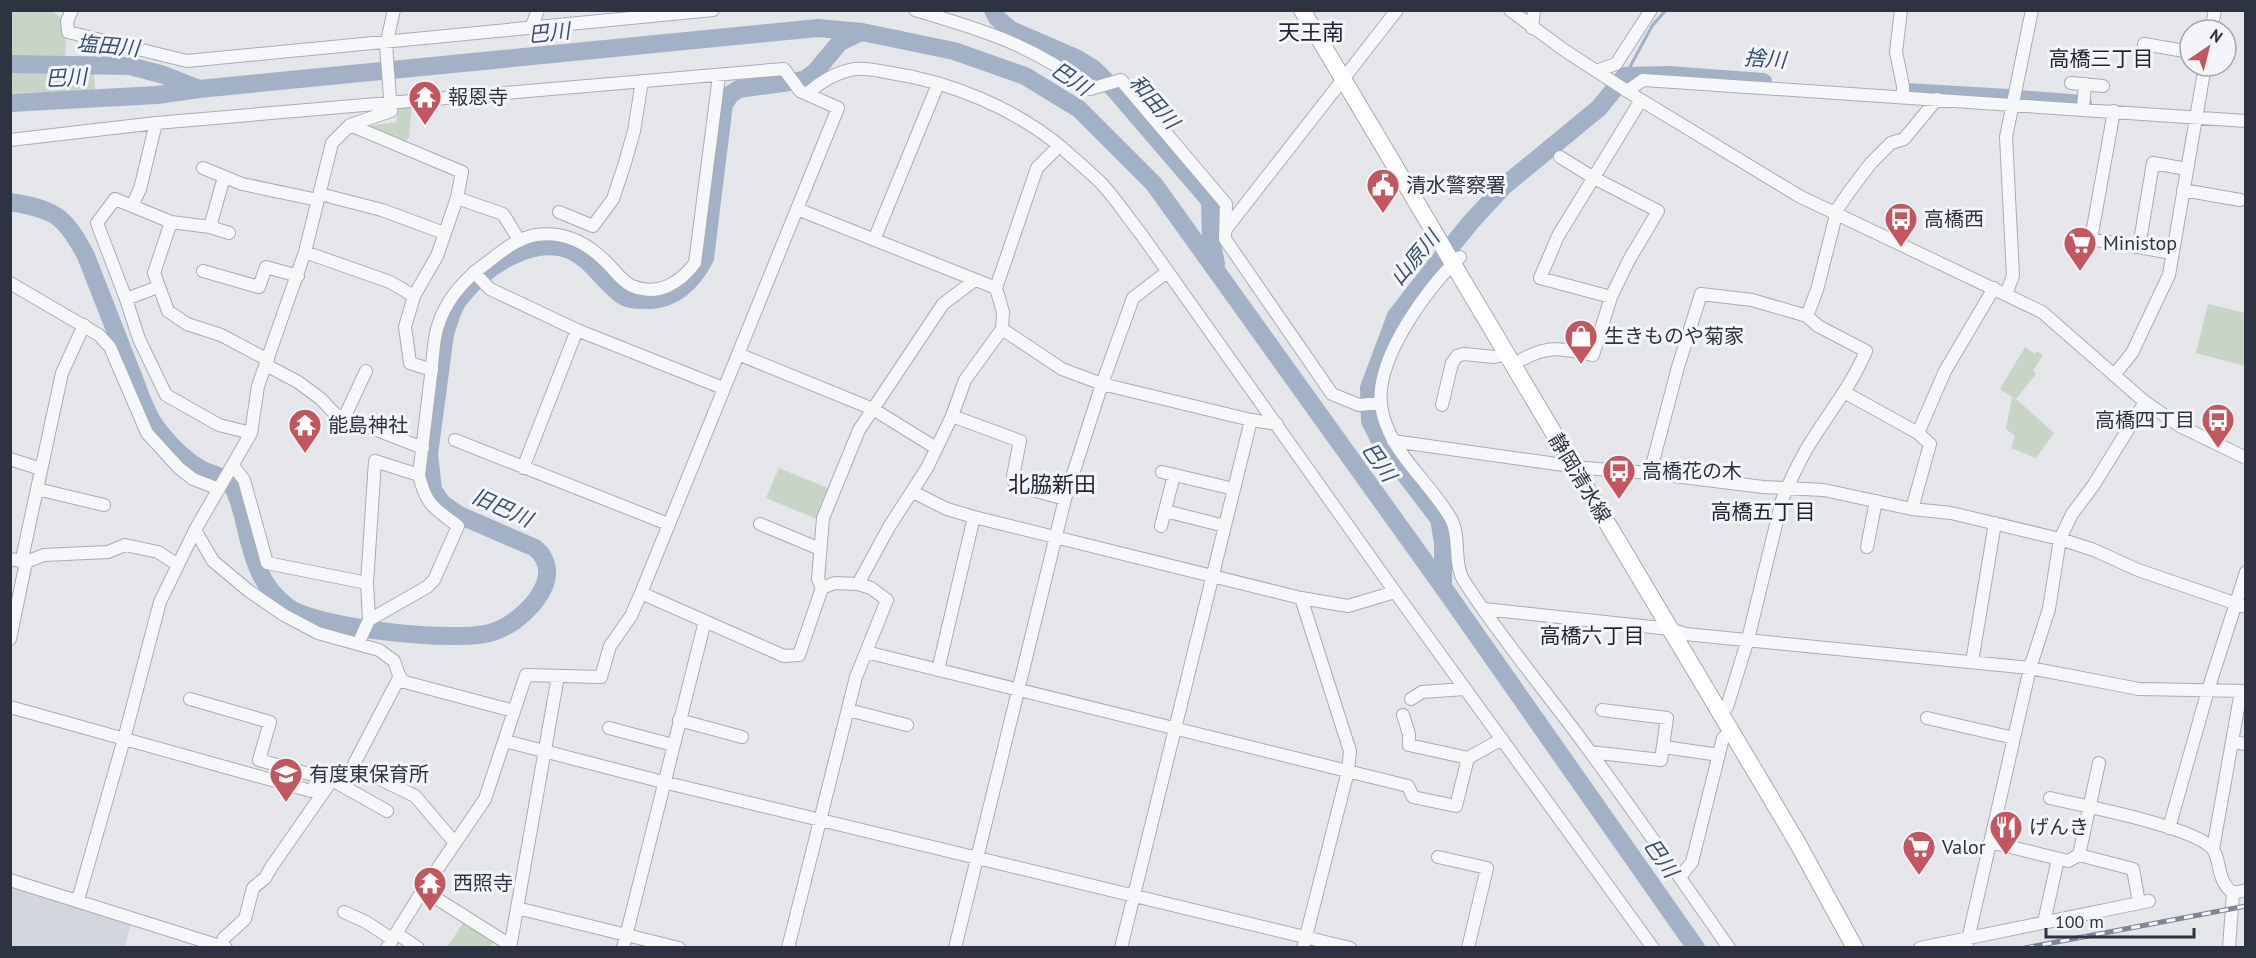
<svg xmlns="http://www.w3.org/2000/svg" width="2256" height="958" viewBox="0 0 2256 958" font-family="'PT Sans','Noto Sans JP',sans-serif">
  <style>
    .built { fill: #d2d5dc }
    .green { fill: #c8d4c6 }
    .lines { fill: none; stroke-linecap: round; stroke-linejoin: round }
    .stream { stroke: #a3b1c7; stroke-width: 3 }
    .river { stroke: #a3b1c7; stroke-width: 18 }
    .minor-casing { stroke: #a9adb4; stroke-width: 14 }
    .major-casing { stroke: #a4aab5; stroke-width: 18 }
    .minor { stroke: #f6f7f9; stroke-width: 12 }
    .major { stroke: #fff; stroke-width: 16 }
    .rail-casing { stroke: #7f8593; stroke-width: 5 }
    .rail { stroke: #f3f5f8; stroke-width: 3; stroke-dasharray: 9; stroke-linecap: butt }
    .labels { text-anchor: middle; stroke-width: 6; stroke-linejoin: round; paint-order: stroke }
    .poi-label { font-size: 20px; fill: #2d3341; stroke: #f3f5f8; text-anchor: start }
    .street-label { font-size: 20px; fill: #2d3341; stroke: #f3f5f8 }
    .water-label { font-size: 21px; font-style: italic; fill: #3b4f72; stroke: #f3f5f8 }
    .neighbourhood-label { font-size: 21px; fill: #1f2432; stroke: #f3f5f8 }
    .quarter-label { font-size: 22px; fill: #1f2432; stroke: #f3f5f8 }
  </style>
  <rect width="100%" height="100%" fill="#e4e6ea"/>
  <path class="built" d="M11,884L131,923L125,947L11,948Z"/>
  <path class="green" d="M48,10C69,16 67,38 65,55L94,70L95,90L11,93L10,11Z
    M412,107L409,137L403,145L367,126L397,122V108Z
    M2208,304L2245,313V366L2196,353Z
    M2025,347L2035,354L2037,351L2043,355L2033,371L2036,374L2016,399L2054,433L2036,458L2011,448L2015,436L2006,429L2012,397L2000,389Z
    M779,468L830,489L817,519L766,498Z
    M465,921L495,940L490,947L446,948Z"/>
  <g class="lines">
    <path class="stream" d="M1625,76L1652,26L1666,10"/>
    <path class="river" d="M993,10L997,18L1011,30L1076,58L1094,69L1113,88L1210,201L1211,239L1216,264
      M10,64L130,66L164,75L197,88
      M1906,92L2008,98
      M2018,99L2083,104
      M10,103L157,95L199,89L818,28L862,32L954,51L1025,76L1079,109L1154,184L1443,587L1696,948
      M10,202C55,209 65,216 86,256C101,294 116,333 131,371C139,390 146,416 160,432C171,446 185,460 201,469C210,474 226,477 232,486C238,495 240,506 243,516C251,550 257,585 288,607C318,628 457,644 493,632C514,625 537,605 545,584C550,570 546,557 535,548L459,515L442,503L433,490L429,454L445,334C449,322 452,307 461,297C484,267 534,234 572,251C591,260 603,281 620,294C628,300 636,300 646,300C674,300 693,282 705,258L724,104L731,94L739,89L804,80L815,72L840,42L861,32
      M1443,587V542L1439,519L1381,443L1370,421L1369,388L1396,316L1435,266L1471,222L1504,186L1599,108L1625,76L1668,75L1763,82"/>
    <defs>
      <path id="minor" d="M72,10L67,21L68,32L187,61L713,10
        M915,10C983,30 1033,45 1090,89L1121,80L1226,204L1225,239L1332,394L1359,405L1381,403
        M1510,10L1564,50L1641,100L1799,196L2042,312L2145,402L2180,426L2246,458
        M1901,10L1896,52L1903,86V97
        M531,28L538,10
        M1532,28L1534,10
        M2211,30L2215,10
        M2144,44L2190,52
        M1596,71L1616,64L1651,10
        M2071,83L2103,86
        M1627,91L1643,80L1674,82L2246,121
        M807,94C820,82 837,72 855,69C867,68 880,71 891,73C951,82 1014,108 1061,147C1074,159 1089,171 1102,184C1116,199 1128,218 1141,234L1395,592L1653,948
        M2083,109L2085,84
        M2114,111L2091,239L2172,253
        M10,140L156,123L784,69L800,91L838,108L641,593L631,616L610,646L601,677L526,675L485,799L423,890L387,948
        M203,168L242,184L318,200
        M2183,190L2240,200
        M320,194L382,210L444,233
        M457,198L503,214L519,240
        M132,206L140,189L156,123
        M559,212L593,226L613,199L624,166L634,131L642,81
        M1834,214L1849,192L1871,163L1891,143L1904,139L1937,99
        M171,222L154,273L168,311L187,324L221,335L268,360
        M210,227L224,177
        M1226,229L1397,10
        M229,233L210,227L171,222L115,199L97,223L126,299L139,339L166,395L219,425L251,433
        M874,240L938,84
        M2139,247L2153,163L2187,169
        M305,252L390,282L414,296L437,256L457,198L462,172L350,125
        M1460,257C1428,286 1375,359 1381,405C1387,451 1429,480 1451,519C1461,537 1453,564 1464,581C1498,634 1539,683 1577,734C1629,804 1679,876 1729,948
        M203,271L259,287L266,267L298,276
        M474,272L490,289L577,330L723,388
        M10,283L99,335L110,347L147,433L179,468L193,479L219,489
        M996,288L1037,168L1059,146
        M2006,294L2013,276L2006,137L2032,10
        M414,296L405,327L410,363L432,370
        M1611,297L1540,278L1558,236L1641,100
        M126,299L158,287
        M1807,316L1817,290L1836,215
        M1002,329L1062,369L1102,384L1251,420L1277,424
        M738,354L873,409L936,448
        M1521,360C1551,344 1562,349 1593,355L1611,297L1629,260L1658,211L1594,178L1560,157
        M266,365L298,382L321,399L335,414L423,448
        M2114,375L2132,353L2169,275L2205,66
        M1844,392L1918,433L1930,444L1912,509
        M1442,405L1452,363L1457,356L1464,354L1494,357L1507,354
        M952,416L1020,441L1013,476L1014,482L1022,487L1065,499
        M344,418L366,371
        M1918,433L1945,371L1994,288
        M455,440L668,524
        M1393,441L1585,468L1650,473
        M10,459L41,469
        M233,466L244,480L267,563L367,583
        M523,468L577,330
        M1162,472L1234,489
        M37,489L104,505
        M913,492L947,509L974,517L1301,598L1350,751L1348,771L1303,948
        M1165,511L1225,526
        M760,524L820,549
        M1161,526L1174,475
        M195,530L213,561L249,591L284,615L318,633L379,650L394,661L401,681L514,711
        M1867,547L1876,501
        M10,559L26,562L44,555L108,552L125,545L158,552L178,565
        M822,588L835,583L858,584
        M641,593L784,656L799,655L822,588L818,579L823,518L859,430L943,304L975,280
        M1301,598L1348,606L1395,592
        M1484,609L1670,629L1685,634L2030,668L2139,689L2246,691
        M369,620L427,587L434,580L458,526C434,508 426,505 419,475C423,441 427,408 431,375C433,360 433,344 437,329C445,300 464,279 488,262C502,251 518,238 536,235C563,231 586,242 605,261C614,269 621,281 632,286C658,297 680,283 695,263L719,76
        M10,639L26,562L23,554L62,373L84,325
        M358,644L369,620L367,583L375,461L419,475
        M866,652L1408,786L1413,797L1456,806L1468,758L1502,739
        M1972,662L1995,523
        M938,670L974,517
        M400,676L353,766L415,796L455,843
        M1411,699L1422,692L1465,689
        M10,707L311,791L320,777L259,760L270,722L190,699
        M1727,707L1748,639L1782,500C1789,483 1797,466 1806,450C1826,416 1851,387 1866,351L1818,326L1807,316L1752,300L1701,294L1678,367L1650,473L1763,487L1824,490L1912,509L1951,513L2060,539L2094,550L2138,570L2246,607
        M848,710L907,725
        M1403,715L1409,734V745L1468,758
        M1927,718L2014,738
        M679,720L742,737
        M609,728L673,745
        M505,741L663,782L1350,948
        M2232,742L2246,744
        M1664,747L1719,755
        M1590,752L1661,760L1667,718L1602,710
        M2050,798C2083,806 2191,826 2212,848C2222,860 2215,879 2233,893L2229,948
        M2169,828L2208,690L2246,572
        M1990,842L2068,861L2079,855L2099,763
        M2213,849L2241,691
        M2079,855L2133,869L2139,903
        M1438,857L1487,868L1468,948
        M1680,877L1692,862L1723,738L1731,732
        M10,880L226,948
        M423,890L510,945
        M2233,893L2246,890
        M78,900L124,739L160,602L195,530L251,433L258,386L305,252L332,143L350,125L391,111L386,45L394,10
        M517,908L679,948
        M344,912L366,922L392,939
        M2044,922L2058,859
        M396,933L418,948
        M221,946L224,938L245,919L253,888L265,878L272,866L332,780L387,811
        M510,948L558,676
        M623,948L705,621
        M788,948L856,677L887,600L871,588L858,584L889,527L927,468L952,416L965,380L1002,329L1003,312L996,288L797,209
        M955,948L1065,499L1102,384L1133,298L1167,272
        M1121,948L1251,420
        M1920,948L2149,901
        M1966,948L2030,668L2049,609L2060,539L2072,514L2093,486L2145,402"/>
      <path id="major" d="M1302,10L1797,842L1855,948"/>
    </defs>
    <use href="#minor" class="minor-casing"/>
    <use href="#major" class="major-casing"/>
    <use href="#minor" class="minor"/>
    <use href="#major" class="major"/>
    <defs>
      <path id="rail" d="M2025,948L2246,906"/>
    </defs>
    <use href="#rail" class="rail-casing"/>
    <use href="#rail" class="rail"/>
  </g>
  <defs>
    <symbol id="temple-pin" viewBox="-11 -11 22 30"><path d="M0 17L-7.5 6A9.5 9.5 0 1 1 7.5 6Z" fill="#c3565e" stroke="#f3f5f8"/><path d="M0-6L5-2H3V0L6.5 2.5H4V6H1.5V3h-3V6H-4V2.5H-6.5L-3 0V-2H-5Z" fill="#fff"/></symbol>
    <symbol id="civic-pin" viewBox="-11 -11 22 30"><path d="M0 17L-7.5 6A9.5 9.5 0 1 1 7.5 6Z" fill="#c3565e" stroke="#f3f5f8"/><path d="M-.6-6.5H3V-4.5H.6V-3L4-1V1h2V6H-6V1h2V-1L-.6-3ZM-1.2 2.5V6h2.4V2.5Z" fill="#fff"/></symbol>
    <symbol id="bus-pin" viewBox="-11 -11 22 30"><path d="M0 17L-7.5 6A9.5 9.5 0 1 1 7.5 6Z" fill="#c3565e" stroke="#f3f5f8"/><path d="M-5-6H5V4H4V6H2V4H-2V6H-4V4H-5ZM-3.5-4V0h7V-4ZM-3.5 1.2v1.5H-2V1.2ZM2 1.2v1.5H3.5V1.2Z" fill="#fff"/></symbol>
    <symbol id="supermarket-pin" viewBox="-11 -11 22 30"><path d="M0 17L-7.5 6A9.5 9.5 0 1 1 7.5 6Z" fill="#c3565e" stroke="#f3f5f8"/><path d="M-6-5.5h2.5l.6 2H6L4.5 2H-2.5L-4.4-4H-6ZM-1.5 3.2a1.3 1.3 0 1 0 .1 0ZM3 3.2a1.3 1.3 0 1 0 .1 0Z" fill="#fff"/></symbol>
    <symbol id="shop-pin" viewBox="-11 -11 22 30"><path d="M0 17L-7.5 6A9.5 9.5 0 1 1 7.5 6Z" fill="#c3565e" stroke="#f3f5f8"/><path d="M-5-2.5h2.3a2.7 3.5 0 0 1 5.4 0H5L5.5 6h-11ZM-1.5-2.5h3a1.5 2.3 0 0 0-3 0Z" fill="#fff"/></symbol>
    <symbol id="school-pin" viewBox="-11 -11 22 30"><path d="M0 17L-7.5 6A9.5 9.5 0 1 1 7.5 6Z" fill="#c3565e" stroke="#f3f5f8"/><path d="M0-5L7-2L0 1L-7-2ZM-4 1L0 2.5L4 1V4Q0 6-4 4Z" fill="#fff"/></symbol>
    <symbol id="restaurant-pin" viewBox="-11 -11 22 30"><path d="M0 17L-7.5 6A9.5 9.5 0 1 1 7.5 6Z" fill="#c3565e" stroke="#f3f5f8"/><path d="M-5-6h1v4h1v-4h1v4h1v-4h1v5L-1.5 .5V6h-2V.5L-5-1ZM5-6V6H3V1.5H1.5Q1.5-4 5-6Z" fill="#fff"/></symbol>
  </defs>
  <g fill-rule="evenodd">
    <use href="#temple-pin" x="406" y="78" width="38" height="52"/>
    <use href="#civic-pin" x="1364" y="166" width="38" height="52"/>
    <use href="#bus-pin" x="1882" y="200" width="38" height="52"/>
    <use href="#supermarket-pin" x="2061" y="224" width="38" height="52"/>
    <use href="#shop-pin" x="1562" y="317" width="38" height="52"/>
    <use href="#bus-pin" x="2199" y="401" width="38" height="52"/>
    <use href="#temple-pin" x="286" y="406" width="38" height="52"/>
    <use href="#bus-pin" x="1600" y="452" width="38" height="52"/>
    <use href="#school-pin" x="267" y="755" width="38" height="52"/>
    <use href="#restaurant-pin" x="1987" y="808" width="38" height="52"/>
    <use href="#supermarket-pin" x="1900" y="828" width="38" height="52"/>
    <use href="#temple-pin" x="411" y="864" width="38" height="52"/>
  </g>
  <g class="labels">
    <g class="poi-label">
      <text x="448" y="104">報恩寺</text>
      <text x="1406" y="192">清水警察署</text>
      <text x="1924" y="226">高橋西</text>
      <text x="2103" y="250">Ministop</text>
      <text x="1604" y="343">生きものや菊家</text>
      <text x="2195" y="427" text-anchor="end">高橋四丁目</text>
      <text x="328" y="432">能島神社</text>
      <text x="1642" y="478">高橋花の木</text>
      <text x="309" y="781">有度東保育所</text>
      <text x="2029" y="834">げんき</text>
      <text x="1942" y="854">Valor</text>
      <text x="453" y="890">西照寺</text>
    </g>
    <g class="street-label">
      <text transform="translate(1580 478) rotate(59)" y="7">静岡清水線</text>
    </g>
    <g class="water-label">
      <text transform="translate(549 33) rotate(-6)" y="7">巴川</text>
      <text transform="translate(108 46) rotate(5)" y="7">塩田川</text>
      <text transform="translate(1765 59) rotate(4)" y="7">捨川</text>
      <text transform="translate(66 78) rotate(-3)" y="7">巴川</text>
      <text transform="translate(1071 79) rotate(34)" y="7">巴川</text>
      <text transform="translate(1154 102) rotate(49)" y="7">和田川</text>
      <text transform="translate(1415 258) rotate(-50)" y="7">山原川</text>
      <text transform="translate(1379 462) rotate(55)" y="7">巴川</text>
      <text transform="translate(502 508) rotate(24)" y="7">旧巴川</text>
      <text transform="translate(1661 858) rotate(55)" y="7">巴川</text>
    </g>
    <g class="neighbourhood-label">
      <text x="2101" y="66">高橋三丁目</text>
      <text x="1763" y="519">高橋五丁目</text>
      <text x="1592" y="643">高橋六丁目</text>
    </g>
    <g class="quarter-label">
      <text x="1311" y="40">天王南</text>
      <text x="1052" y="492">北脇新田</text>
    </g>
  </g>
  <rect width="2256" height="958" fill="none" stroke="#2d3341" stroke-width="24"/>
  <g transform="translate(2208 48) rotate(35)"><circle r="28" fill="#f3f5f8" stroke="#a4a7af" stroke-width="1.5"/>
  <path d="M0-4.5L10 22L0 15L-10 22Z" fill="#c3565e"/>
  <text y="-9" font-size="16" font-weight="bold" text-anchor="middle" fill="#2d3341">N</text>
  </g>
  <path d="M2046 928v9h148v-9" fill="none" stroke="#2d3341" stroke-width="3"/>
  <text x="2055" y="928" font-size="18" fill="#2d3341" stroke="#f3f5f8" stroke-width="4.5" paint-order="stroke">100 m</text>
</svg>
